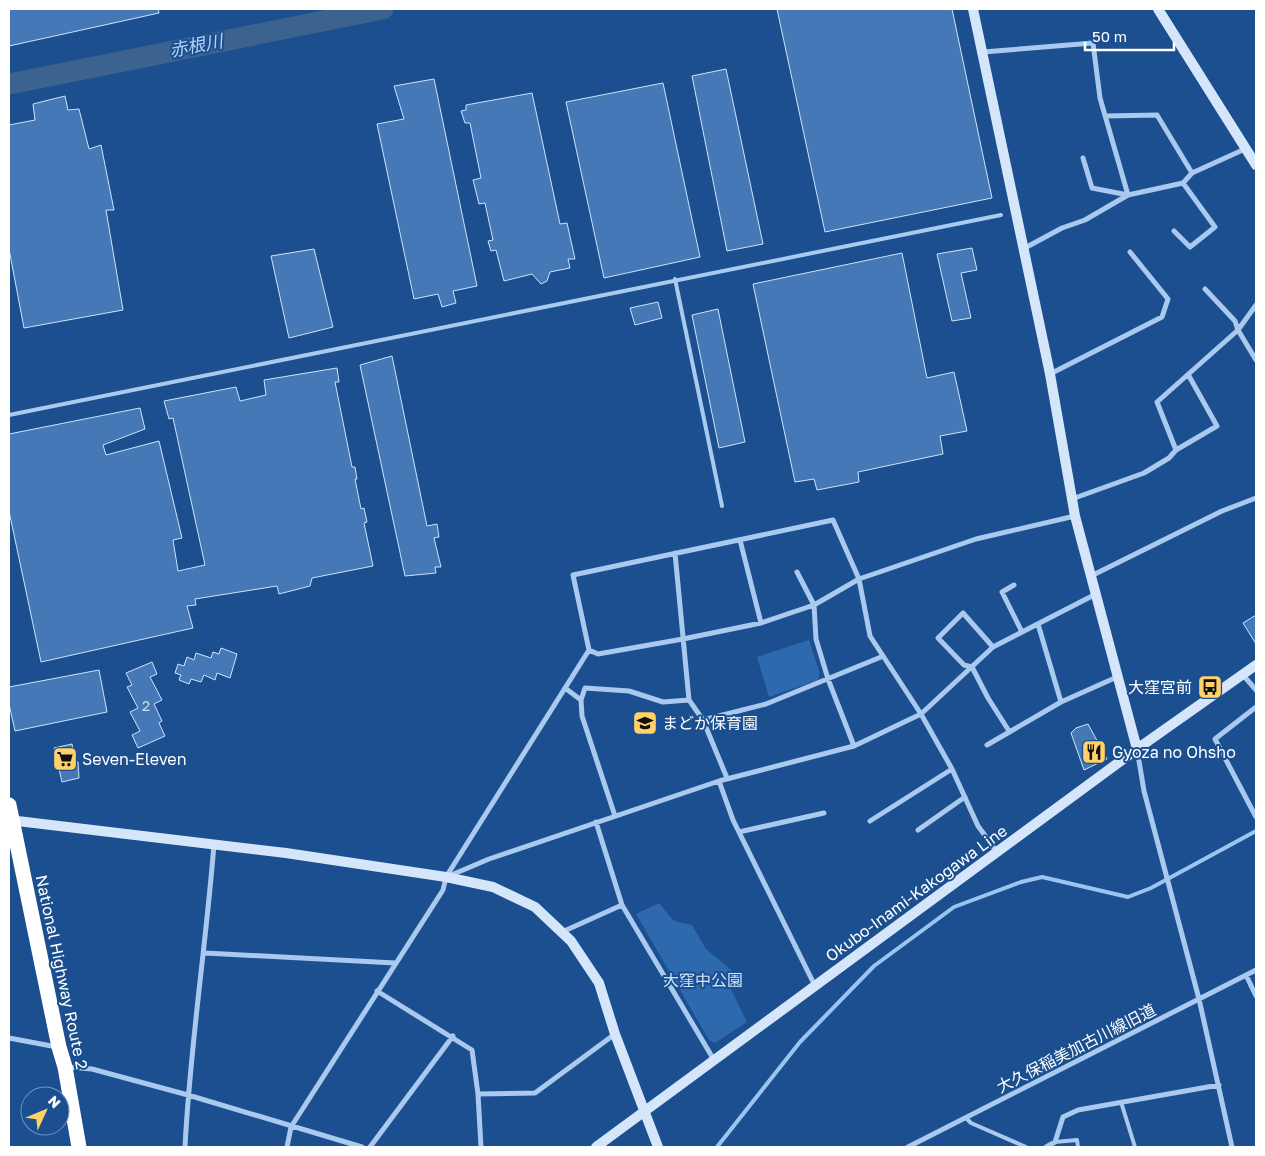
<svg xmlns="http://www.w3.org/2000/svg" width="1265" height="1156" viewBox="0 0 1265 1156" font-family="'Golos Text','Noto Sans JP',sans-serif">
  <style>
    .green { fill: #2e69ad }
    .lines { fill: none; stroke-linecap: round; stroke-linejoin: round }
    .stream { stroke: #9cc4f0; stroke-width: 4 }
    .river { stroke: #3c6290; stroke-width: 21 }
    .building { fill: #4478b7; stroke: #cfe3fa }
    .lane { stroke: #a9c9ee; stroke-width: 4 }
    .street { stroke: #a9c9ee; stroke-width: 5 }
    .secondary { stroke: #d6e6fa; stroke-width: 10 }
    .highway { stroke: #fff; stroke-width: 15 }
    .labels { text-anchor: middle; stroke-width: 4; stroke-linejoin: round; paint-order: stroke }
    .number-label { font-size: 14px; fill: #d0dded }
    .poi-label { font-size: 16px; fill: #fff; stroke: #1b4f8f; text-anchor: start }
    .street-label { font-size: 16px; fill: #fff; stroke: #1b4f8f }
    .park-label { font-size: 16px; fill: #cfe3fa; stroke: #1b4f8f }
    .water-label { font-size: 18px; font-style: italic; fill: #b5d3f5; stroke: #1b4f8f }
  </style>
  <rect width="100%" height="100%" fill="#1b4f8f"/>
  <path class="green" d="M809,640L820,674L818,680L769,697L757,657Z
    M659,903L674,921L692,925L706,949L736,974L728,980L729,985L747,1022L715,1043L709,1040L636,914Z"/>
  <g class="lines">
    <path class="stream" d="M717,1147L800,1042L874,966L954,907L1021,882L1042,877L1128,897L1151,888L1256,831"/>
    <path class="river" d="M9,84L383,9"/>
  </g>
  <path class="building" d="M9,9H158L159,13L9,46Z
    M777,9H952L992,198L825,232Z
    M726,69L763,244L727,251L692,76Z
    M434,79L477,286L453,291L456,303L442,307L438,294L414,299L377,124L404,119L394,86Z
    M663,83L700,257L604,278L566,102Z
    M532,93L560,224L567,223L575,259H568L570,268L550,272L547,281L541,284L532,274L504,281L496,250L491,251L488,241L493,240L485,203L479,204L473,180L481,178L470,123H465L461,111L466,110V105Z
    M65,96L68,110L79,109L89,149L101,145L114,210H106L123,310L24,328L9,249V125L35,120L33,104Z
    M972,248L977,270L961,273L971,318L952,321L937,254Z
    M314,249L333,327L289,338L271,256Z
    M902,253L927,378L954,372L967,431L940,436L943,454L858,472L859,482L817,490L814,479L795,482L753,284Z
    M658,302L662,318L635,325L630,308Z
    M718,309L745,442L719,448L692,315Z
    M392,356L427,526L437,524L439,537L434,538L441,567H435L436,573L405,576L360,365Z
    M337,368L339,382H335L352,467H355L357,479H355L361,509L364,508L367,522L364,523L373,566L312,578L310,586L279,594L277,586L195,599L196,605L187,606L193,628L41,662L9,511V434L140,408L145,429L103,445L106,455L159,441L182,538L173,540L178,571L205,565L173,418L169,419L164,401L236,387L240,401L266,395L264,380Z
    M1256,615V644L1243,623Z
    M221,648L237,654L230,678L217,673L215,680L204,675L201,682L191,679L189,684L179,680L181,675L175,673L178,664L184,666L187,657L194,660L196,653L211,658L213,652L219,654Z
    M152,662L157,674L150,677L162,700L154,704L162,721L159,723L165,736L138,748L132,735L140,731L130,712L138,708L127,687L132,685L126,673Z
    M99,670L107,712L15,731L9,704V687Z
    M1088,724L1107,759L1084,770L1071,733L1076,728Z
    M72,744L75,762H78L79,778L62,782L54,748Z"/>
  <g class="lines">
    <path class="lane" d="M675,279L722,506
      M9,415L1001,215
      M1121,1102L1135,1147
      M966,1118L971,1123L1026,1147
      M1055,1142L1077,1140L1078,1147"/>
    <path class="street" d="M983,52L1093,43L1100,98L1128,195L1092,188L1083,158
      M1105,116L1157,115L1192,173
      M1174,231L1190,247L1215,227L1183,183
      M1023,249L1062,228L1085,220L1128,195L1183,183L1192,173L1245,149
      M1205,289L1235,321L1238,330L1256,360
      M1050,374L1162,317L1168,299L1130,252
      M1176,450L1157,402L1238,330L1256,305
      M1072,499L1144,473L1169,458L1176,450L1217,426L1189,376
      M740,540L761,623
      M675,553L689,700L703,720L727,778
      M797,572L814,605L816,639L828,679L854,746
      M1091,576L1222,511L1256,498
      M1014,585L1002,592L1022,632
      M1038,624L1061,702
      M993,647L963,613L938,638L964,665L972,667L988,698L1009,731
      M589,650L598,654L683,639L761,623L814,605L859,579L976,539L1075,516
      M1243,675L1256,690
      M565,688L581,700
      M1256,707L1215,739L1256,817
      M703,720L766,704L881,657
      M987,745L1061,702L1117,677
      M1137,749L1144,791L1199,999L1232,1147
      M719,781L733,820L815,986
      M615,816L582,716L581,700L585,688L629,691L663,702L689,700
      M870,821L952,769
      M596,822L622,905
      M918,830L965,797
      M739,832L824,813
      M449,876L489,859L719,781L854,746L921,714L993,647L1096,594
      M562,932L622,905L714,1060
      M205,953L395,963
      M1246,975L1256,996
      M377,991L472,1050L478,1094L481,1147
      M9,1038L57,1047
      M68,1067L92,1069L188,1095L362,1147
      M478,1094L535,1093L615,1034
      M185,1147C190,1046 206,946 214,844
      M287,1147L291,1127L443,890L446,877L589,650L573,575L833,520L859,579L870,636L921,714L952,769L978,826L997,852
      M370,1147L453,1036
      M908,1147L1256,970
      M1046,1147L1055,1142L1063,1117L1078,1110L1219,1085"/>
    <path class="secondary" d="M973,9L1050,374L1075,516L1137,749
      M1158,9L1256,165
      M9,820L286,853L446,877L493,887L535,907L571,941L599,983L615,1034L658,1147
      M596,1147L1137,749L1256,665"/>
    <path class="highway" d="M9,805L59,1047L65,1067L79,1147"/>
  </g>
  <defs>
    <symbol id="bus-square" viewBox="-11 -11 22 22"><rect x="-9" y="-9" width="18" height="18" rx="4" fill="#ffd166" stroke="#1b4f8f"/><path d="M-5-6H5V4H4V6H2V4H-2V6H-4V4H-5ZM-3.5-4V0h7V-4ZM-3.5 1.2v1.5H-2V1.2ZM2 1.2v1.5H3.5V1.2Z" fill="#111"/></symbol>
    <symbol id="school-square" viewBox="-11 -11 22 22"><rect x="-9" y="-9" width="18" height="18" rx="4" fill="#ffd166" stroke="#1b4f8f"/><path d="M0-5L7-2L0 1L-7-2ZM-4 1L0 2.5L4 1V4Q0 6-4 4Z" fill="#111"/></symbol>
    <symbol id="restaurant-square" viewBox="-11 -11 22 22"><rect x="-9" y="-9" width="18" height="18" rx="4" fill="#ffd166" stroke="#1b4f8f"/><path d="M-5-6h1v4h1v-4h1v4h1v-4h1v5L-1.5 .5V6h-2V.5L-5-1ZM5-6V6H3V1.5H1.5Q1.5-4 5-6Z" fill="#111"/></symbol>
    <symbol id="supermarket-square" viewBox="-11 -11 22 22"><rect x="-9" y="-9" width="18" height="18" rx="4" fill="#ffd166" stroke="#1b4f8f"/><path d="M-6-5.5h2.5l.6 2H6L4.5 2H-2.5L-4.4-4H-6ZM-1.5 3.2a1.3 1.3 0 1 0 .1 0ZM3 3.2a1.3 1.3 0 1 0 .1 0Z" fill="#111"/></symbol>
  </defs>
  <g fill-rule="evenodd">
    <use href="#bus-square" x="1196" y="673" width="28" height="28"/>
    <use href="#school-square" x="631" y="709" width="28" height="28"/>
    <use href="#restaurant-square" x="1080" y="738" width="28" height="28"/>
    <use href="#supermarket-square" x="51" y="745" width="28" height="28"/>
  </g>
  <g class="labels">
    <g class="number-label">
      <text x="146" y="711">2</text>
    </g>
    <g class="poi-label">
      <text x="1192" y="693" text-anchor="end">大窪宮前</text>
      <text x="662" y="729">まどか保育園</text>
      <text x="1112" y="758">Gyoza no Ohsho</text>
      <text x="82" y="765">Seven-Eleven</text>
    </g>
    <g class="street-label">
      <text transform="translate(916 893) rotate(-36)" y="6">Okubo-Inami-Kakogawa Line</text>
      <text transform="translate(62 972) rotate(78)" y="6">National Highway Route 2</text>
      <text transform="translate(1076 1048) rotate(-27)" y="6">大久保稲美加古川線旧道</text>
    </g>
    <g class="park-label">
      <text x="703" y="986">大窪中公園</text>
    </g>
    <g class="water-label">
      <text transform="translate(196 46) rotate(-11)" y="6">赤根川</text>
    </g>
  </g>
  <rect width="1265" height="1156" fill="none" stroke="#ffffff" stroke-width="20"/>
  <g transform="translate(45 1111) rotate(46)"><circle r="24" fill="#1b4f8f" stroke="#7695bc"/>
  <path d="M0-4L9 19L0 12L-9 19Z" fill="#ffd166"/>
  <text y="-8" font-size="14" font-weight="bold" text-anchor="middle" fill="#ffffff">N</text>
  </g>
  <path d="M1085 42v8h89v-8" fill="none" stroke="#ffffff" stroke-width="2.5"/>
  <text x="1092" y="42" font-size="15" fill="#ffffff" stroke="#1b4f8f" stroke-width="4" paint-order="stroke">50 m</text>
</svg>
